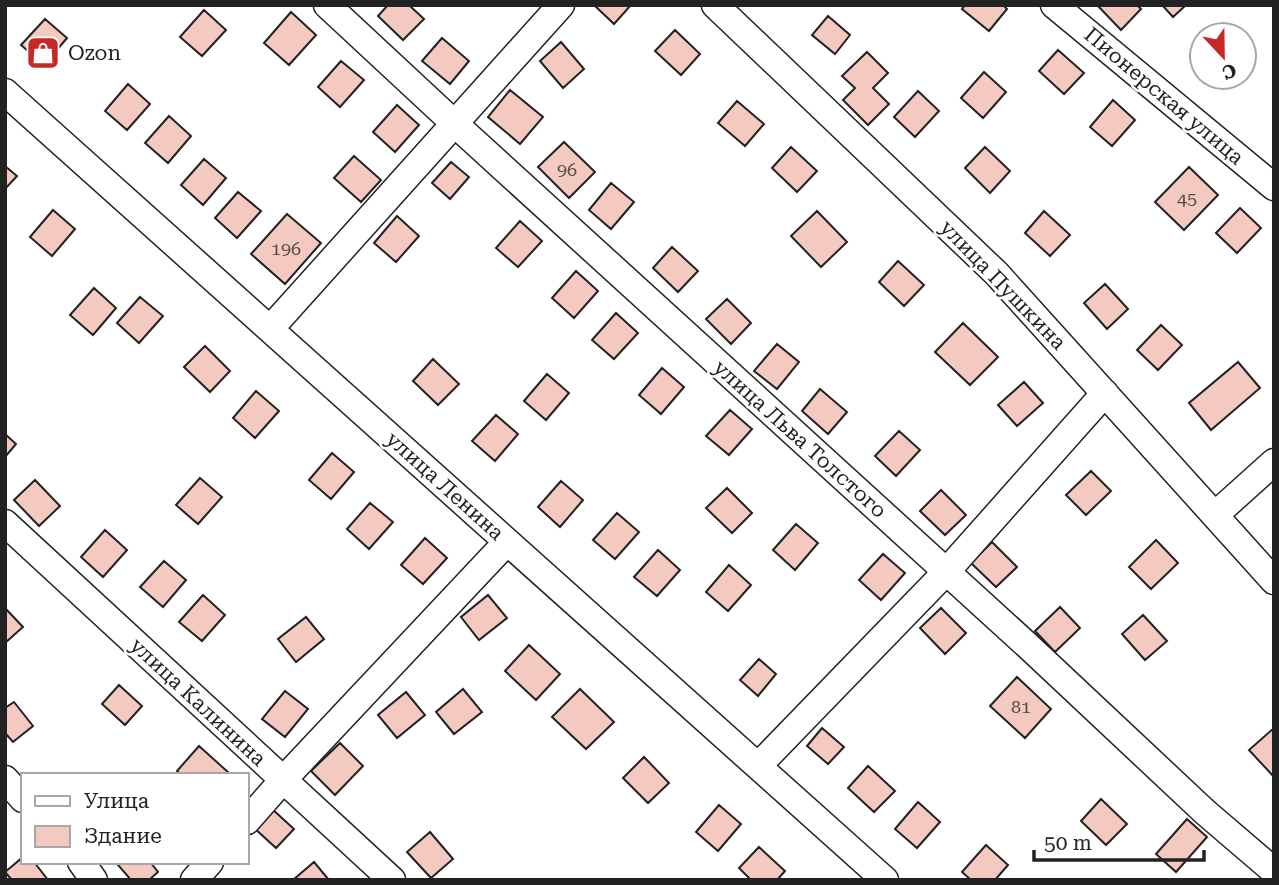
<svg xmlns="http://www.w3.org/2000/svg" width="1279" height="885" viewBox="0 0 1279 885" font-family="'Roboto Serif',serif">
  <style>
    .building { fill: #f3c9c0; stroke: #222; stroke-width: 2 }
    .lines { fill: none; stroke-linecap: round; stroke-linejoin: round }
    .minor-casing { stroke: #222; stroke-width: 29 }
    .minor { stroke: #fff; stroke-width: 26 }
    .labels { text-anchor: middle; stroke-width: 5; stroke-linejoin: round; paint-order: stroke }
    .number-label { font-size: 18px; fill: #564c4a }
    .poi-label { font-size: 21px; fill: #222; stroke: #fff; text-anchor: start }
    .street-label { font-size: 21px; fill: #222; stroke: #fff }
  </style>
  <rect width="100%" height="100%" fill="#fff"/>
  <path class="building" d="M388,5H409L424,19L403,40L378,16Z
    M594,5H631L614,24Z
    M965,5H1003L1007,9L989,31L962,9Z
    M1097,5H1137L1141,9L1121,30Z
    M1162,5H1186L1173,17Z
    M204,10L226,30L202,56L180,37Z
    M291,12L316,35L289,65L264,43Z
    M828,16L850,35L835,54L812,35Z
    M45,19L67,38L44,65L21,45Z
    M675,30L700,54L681,75L655,51Z
    M442,38L469,61L450,84L422,61Z
    M561,42L584,69L563,88L540,61Z
    M1058,50L1084,73L1064,94L1039,71Z
    M867,52L888,73L873,88L889,104L868,125L843,100L855,88L842,76Z
    M341,61L364,80L340,107L318,87Z
    M984,72L1006,92L983,118L961,98Z
    M128,84L150,104L127,130L105,111Z
    M510,90L543,117L520,144L488,117Z
    M918,91L939,111L915,137L894,117Z
    M1113,100L1135,120L1112,146L1090,127Z
    M737,101L764,124L745,146L718,123Z
    M397,105L419,125L395,152L373,132Z
    M169,116L191,136L168,163L145,143Z
    M564,142L595,172L569,198L538,167Z
    M791,147L817,171L797,192L772,168Z
    M985,147L1010,171L990,193L965,168Z
    M354,156L381,180L361,202L334,178Z
    M204,159L226,178L203,205L181,185Z
    M451,162L469,177L450,199L432,183Z
    M5,166L17,176L5,189Z
    M1189,167L1218,195L1184,230L1155,202Z
    M611,183L634,202L611,229L589,210Z
    M238,192L261,211L237,238L215,218Z
    M1240,208L1261,228L1237,253L1216,233Z
    M53,210L75,229L52,256L30,237Z
    M817,211L847,242L821,267L791,236Z
    M1044,211L1070,235L1050,256L1025,233Z
    M287,214L321,243L285,284L251,254Z
    M397,216L419,236L396,262L374,243Z
    M520,221L542,241L518,267L496,248Z
    M672,247L698,271L678,292L653,268Z
    M898,261L924,285L904,306L879,282Z
    M576,271L598,291L574,318L552,298Z
    M1105,284L1128,309L1107,329L1084,303Z
    M94,288L116,308L93,335L70,315Z
    M140,297L163,316L139,343L117,323Z
    M727,299L751,323L731,344L706,319Z
    M616,313L638,333L614,359L592,340Z
    M963,323L998,357L970,385L935,352Z
    M1161,325L1182,345L1158,370L1137,350Z
    M777,344L799,362L777,389L754,371Z
    M205,346L230,371L210,392L184,367Z
    M433,359L459,384L438,405L413,381Z
    M1238,362L1260,388L1211,430L1189,403Z
    M662,368L684,387L661,414L639,395Z
    M547,374L569,393L546,420L524,401Z
    M1024,382L1043,403L1017,426L998,405Z
    M820,389L847,412L828,434L802,411Z
    M256,391L279,411L255,438L233,418Z
    M730,410L752,429L729,455L706,436Z
    M496,415L518,434L495,461L472,441Z
    M899,431L920,450L896,476L875,456Z
    M5,434L16,444L5,457Z
    M332,453L354,472L331,499L309,480Z
    M1091,471L1111,491L1086,515L1066,495Z
    M200,478L222,497L198,524L176,505Z
    M35,480L60,506L39,526L14,500Z
    M561,481L583,500L560,527L538,507Z
    M727,488L752,513L732,533L706,508Z
    M941,490L966,515L945,535L920,511Z
    M370,503L393,522L369,549L347,529Z
    M617,513L639,532L615,559L593,540Z
    M796,524L818,543L795,570L773,550Z
    M105,530L127,550L103,577L81,557Z
    M425,538L447,558L423,584L401,565Z
    M1156,540L1178,563L1151,589L1129,567Z
    M992,542L1017,567L996,587L971,563Z
    M658,550L680,570L657,596L634,577Z
    M883,554L905,573L881,600L859,580Z
    M164,561L186,580L163,607L140,587Z
    M729,565L751,585L728,611L706,592Z
    M203,595L225,615L202,641L179,622Z
    M488,595L507,618L479,640L461,617Z
    M1060,607L1080,628L1055,652L1035,631Z
    M5,608L23,627L5,643Z
    M941,608L966,633L945,654L920,628Z
    M1143,615L1167,641L1145,660L1122,634Z
    M306,617L324,639L296,662L278,639Z
    M529,645L560,674L536,700L505,671Z
    M759,659L776,674L758,696L740,680Z
    M1017,677L1051,709L1025,738L990,706Z
    M119,685L142,706L125,725L102,704Z
    M463,689L482,712L454,734L436,712Z
    M580,689L614,722L586,749L552,717Z
    M285,691L308,709L285,737L262,719Z
    M406,692L425,715L397,738L378,715Z
    M14,702L33,726L13,742L5,733V708Z
    M822,728L844,747L828,764L807,746Z
    M1274,728V777L1249,750Z
    M340,743L363,766L335,795L311,771Z
    M199,746L229,773L227,775H181L177,771Z
    M644,757L669,783L648,803L623,778Z
    M868,766L895,791L874,812L848,788Z
    M1101,799L1127,824L1106,845L1081,821Z
    M918,802L940,822L917,848L895,829Z
    M719,805L741,824L718,851L696,832Z
    M271,808L294,829L276,848L253,827Z
    M1187,819L1207,837L1176,872L1156,854Z
    M430,832L453,859L431,878L407,852Z
    M986,845L1008,865L995,880H971L962,872Z
    M759,847L785,871L777,880H751L739,868Z
    M23,857V862H34L48,880H12L5,872Z
    M122,862H150L158,872L149,880H131L118,865Z
    M314,862L329,880H293Z"/>
  <g class="lines">
    <defs>
      <path id="minor" d="M327,5L455,124L1027,645L1205,812L1274,871
        M715,5L997,274L1274,581
        M1054,5L1274,187
        M5,92L885,880
        M270,329L561,5
        M1215,515L1274,462
        M5,523L392,880
        M758,766L946,572L1105,393
        M5,779L23,799
        M247,821L283,780L507,542
        M81,862L94,880
        M194,880L210,862"/>
    </defs>
    <use href="#minor" class="minor-casing"/>
    <use href="#minor" class="minor"/>
  </g>
  <defs>
    <symbol id="shop-square" viewBox="-11 -11 22 22"><rect x="-9" y="-9" width="18" height="18" rx="4" fill="#c62828" stroke="#fff"/><path d="M-5-2.5h2.3a2.7 3.5 0 0 1 5.4 0H5L5.5 6h-11ZM-1.5-2.5h3a1.5 2.3 0 0 0-3 0Z" fill="#fff"/></symbol>
  </defs>
  <g fill-rule="evenodd">
    <use href="#shop-square" x="24" y="34" width="38" height="38"/>
  </g>
  <g class="labels">
    <g class="number-label">
      <text x="567" y="176">96</text>
      <text x="1187" y="205">45</text>
      <text x="286" y="255">196</text>
      <text x="1021" y="713">81</text>
    </g>
    <g class="poi-label">
      <text x="68" y="60">Ozon</text>
    </g>
    <g class="street-label">
      <text transform="translate(1164 96) rotate(40)" y="7">Пионерская улица</text>
      <text transform="translate(1003 285) rotate(46)" y="7">улица Пушкина</text>
      <text transform="translate(800 439) rotate(42)" y="7">улица Льва Толстого</text>
      <text transform="translate(445 486) rotate(42)" y="7">улица Ленина</text>
      <text transform="translate(198 702) rotate(43)" y="7">улица Калинина</text>
    </g>
  </g>
  <rect width="1279" height="885" fill="none" stroke="#222222" stroke-width="14"/>
  <rect x="21" y="773" width="228" height="91" fill="#ffffff" stroke="#a7a7a7" stroke-width="2"/>
  <rect x="35" y="796" width="35" height="10" fill="#ffffff" stroke="#a7a7a7" stroke-width="2"/>
  <text x="84" y="808" font-size="21" fill="#222222">Улица</text>
  <rect x="35" y="826" width="35" height="21" fill="#f3c9c0" stroke="#a7a7a7" stroke-width="2"/>
  <text x="84" y="843" font-size="21" fill="#222222">Здание</text>
  <g transform="translate(1223 56) rotate(158)"><circle r="33" fill="#ffffff" stroke="#a7a7a7" stroke-width="2"/>
  <path d="M0-5L12 26L0 18L-12 26Z" fill="#c62828"/>
  <text y="-10" font-size="19" font-weight="bold" text-anchor="middle" fill="#222222">С</text>
  </g>
  <path d="M1034 850v10h170v-10" fill="none" stroke="#222222" stroke-width="3.5"/>
  <text x="1044" y="850" font-size="21" fill="#222222" stroke="#ffffff" stroke-width="5" paint-order="stroke">50 m</text>
</svg>
